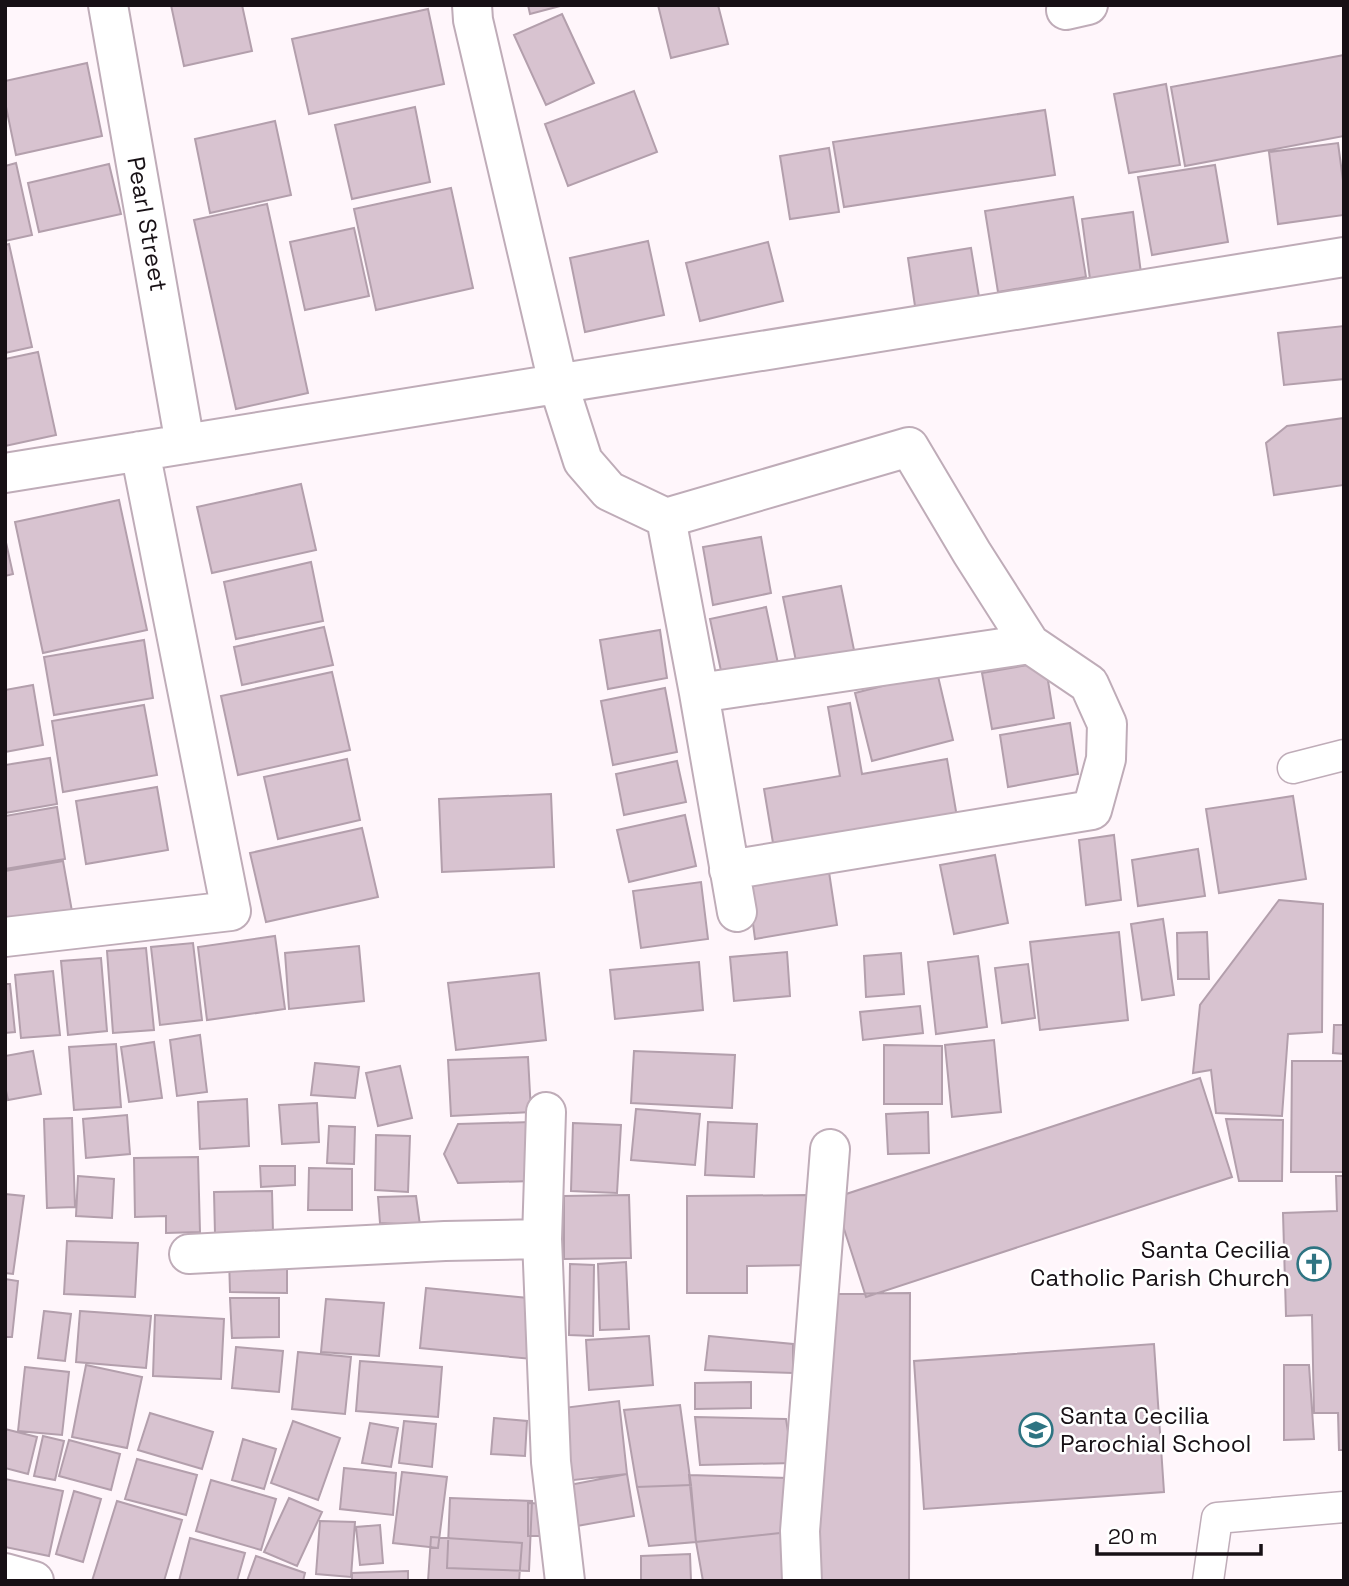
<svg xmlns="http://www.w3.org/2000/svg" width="1349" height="1586" viewBox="0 0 1349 1586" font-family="'Space Grotesk',sans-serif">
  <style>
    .building { fill: #d8c3d0; stroke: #b39fac; stroke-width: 2 }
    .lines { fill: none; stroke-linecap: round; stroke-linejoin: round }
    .service-casing { stroke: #bfacb8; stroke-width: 33 }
    .minor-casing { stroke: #bfacb8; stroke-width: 42 }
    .service { stroke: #fff; stroke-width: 30 }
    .minor { stroke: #fff; stroke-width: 38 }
    .labels { text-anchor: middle; stroke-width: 5; stroke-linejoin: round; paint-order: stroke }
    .street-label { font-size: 24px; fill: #171015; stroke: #fff }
    .poi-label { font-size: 24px; fill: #171015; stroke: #fff; text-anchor: end }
  </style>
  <rect width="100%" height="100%" fill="#fff6fb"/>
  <path class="building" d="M171,5H242L252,51L184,66Z
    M528,5H564L530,14Z
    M658,5H718L728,44L671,58Z
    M428,9L444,84L309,114L292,39Z
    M562,14L594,83L546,105L514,35Z
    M1344,55V136L1185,166L1171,87Z
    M87,63L102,136L16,155L5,102V81Z
    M1166,84L1180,165L1129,173L1114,94Z
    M634,91L657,152L568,186L545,124Z
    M415,107L430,182L352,199L335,125Z
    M1045,110L1055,175L844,207L833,142Z
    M275,121L291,195L210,213L195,139Z
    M1338,143L1344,188V215L1278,224L1269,152Z
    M829,148L839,212L790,219L780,156Z
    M16,163L32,235L5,241V166Z
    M109,164L121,214L39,232L28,183Z
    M1215,165L1228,242L1152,255L1138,177Z
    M451,188L473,288L376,310L354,209Z
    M1073,197L1086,277L998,292L985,211Z
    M267,204L308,393L236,409L194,220Z
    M1133,212L1141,273L1090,279L1082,219Z
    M354,228L369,296L305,310L290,242Z
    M648,241L664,315L585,332L570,258Z
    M768,242L783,301L700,321L686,263Z
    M9,244L32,347L5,353V245Z
    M971,248L980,303L916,313L908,258Z
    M1344,326V379L1284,385L1278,333Z
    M38,352L56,435L5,446V359Z
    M1344,418V485L1274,495L1266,443L1287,426Z
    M301,484L316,550L212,573L197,507Z
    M119,500L147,630L43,653L15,522Z
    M761,537L771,593L713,605L703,547Z
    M5,538L13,574L5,576Z
    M311,562L323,621L236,639L224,582Z
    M841,586L855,655L797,666L783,597Z
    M766,607L780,673L724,685L710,619Z
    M324,627L333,665L242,685L234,647Z
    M660,630L667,678L608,689L600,640Z
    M144,640L153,698L54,715L44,657Z
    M1045,662L1054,718L992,729L982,673Z
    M332,672L350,750L238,775L221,696Z
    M937,672L953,740L872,761L855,693Z
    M33,685L43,745L5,752V690Z
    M665,688L677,752L613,765L601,701Z
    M850,703L862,774L947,759L957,817L774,849L764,789L840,776L828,707Z
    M144,705L157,775L63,792L52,721Z
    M1070,723L1078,774L1008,787L1000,735Z
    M50,758L57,804L5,813V765Z
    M347,759L360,820L278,839L264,777Z
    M677,761L686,802L624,815L616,774Z
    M157,787L168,850L86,864L76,801Z
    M551,794L554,867L442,872L439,799Z
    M1293,796L1306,879L1219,893L1206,809Z
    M57,807L65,859L5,869V816Z
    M685,815L696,866L629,882L617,830Z
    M362,828L378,897L266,922L250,853Z
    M1114,835L1121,900L1086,905L1079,840Z
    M1198,849L1205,896L1138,906L1132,860Z
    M995,855L1008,923L954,934L940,865Z
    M63,861L73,917L5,929V871Z
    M829,872L837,925L755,939L748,885Z
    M701,882L708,939L641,948L633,891Z
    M1279,900L1323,904L1322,1032L1288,1034L1282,1116L1216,1113L1211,1070L1193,1073L1200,1005Z
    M1163,919L1174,995L1142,1000L1131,924Z
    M1119,932L1128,1020L1040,1030L1030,942Z
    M1207,932L1209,979H1178L1177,933Z
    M275,936L285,1009L207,1020L198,947Z
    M193,943L202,1020L160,1025L151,947Z
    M359,946L364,1001L289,1009L285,953Z
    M146,948L154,1030L113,1033L107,951Z
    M787,952L790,996L734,1001L730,957Z
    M901,953L904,994L866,997L864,956Z
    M978,956L987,1027L936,1034L928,962Z
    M101,958L107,1031L68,1035L61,961Z
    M699,962L703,1010L615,1019L610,970Z
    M1028,964L1035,1018L1002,1023L995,968Z
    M53,971L60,1035L21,1038L15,975Z
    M539,973L546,1040L456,1050L448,983Z
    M5,984H10L15,1032L5,1033Z
    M920,1006L923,1033L863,1040L860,1012Z
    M1334,1025H1344V1054L1333,1053Z
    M200,1035L207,1092L177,1096L170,1040Z
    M994,1040L1001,1112L952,1117L945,1045Z
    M154,1042L162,1098L129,1102L121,1047Z
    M116,1044L121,1107L74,1110L69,1047Z
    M884,1045L942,1046V1104H884Z
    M33,1051L41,1094L8,1100L5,1086V1056Z
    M634,1051L735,1055L732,1108L631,1103Z
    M528,1057L531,1112L451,1116L448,1060Z
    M1292,1061H1344V1172H1291Z
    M315,1063L359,1067L355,1098L311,1095Z
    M400,1066L412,1118L378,1126L366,1073Z
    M1200,1078L1232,1177L866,1297L834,1198Z
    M247,1099L249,1146L200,1149L198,1102Z
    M317,1103L319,1142L282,1144L279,1105Z
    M636,1109L700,1114L695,1165L631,1160Z
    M928,1112L929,1153L888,1154L886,1114Z
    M127,1115L130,1154L86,1158L83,1119Z
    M72,1118L75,1207L47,1208L44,1119Z
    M1226,1119L1283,1120L1282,1181H1239Z
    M531,1122L533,1181L458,1183L444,1154L458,1124Z
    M708,1122L757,1124L754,1177L705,1175Z
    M573,1123L621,1125L617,1193L571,1191Z
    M329,1126L355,1127L354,1164L327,1163Z
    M376,1135L410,1136L408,1192L375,1190Z
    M198,1157L200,1232L166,1233V1216L135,1217L134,1158Z
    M260,1166H295V1185L261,1187Z
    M309,1168L352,1169V1210H308Z
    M78,1176L114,1179L112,1218L76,1216Z
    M1336,1176H1344V1450H1339L1338,1413H1314L1312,1315L1286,1316L1283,1213L1337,1211Z
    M272,1191L273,1233L215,1234L214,1192Z
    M5,1194L24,1196L13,1274L5,1273Z
    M629,1195L631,1258L564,1259V1196Z
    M810,1195V1265L747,1266V1293H687V1196Z
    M416,1196L420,1225L380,1223L378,1197Z
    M67,1241L138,1243L135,1297L64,1294Z
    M229,1258H287V1293L230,1292Z
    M626,1262L629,1329L600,1330L598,1264Z
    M570,1264L594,1265L593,1336L569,1335Z
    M5,1279L18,1281L12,1337H5Z
    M426,1288L538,1299L532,1359L420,1348Z
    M910,1293L909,1581H819V1294Z
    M230,1298H279V1337L232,1338Z
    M326,1299L384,1303L379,1356L321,1352Z
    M44,1311L71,1314L65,1361L38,1358Z
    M80,1311L151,1316L146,1368L76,1362Z
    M155,1315L224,1319L221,1379L153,1376Z
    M649,1336L653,1385L589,1390L586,1340Z
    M709,1336L793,1344V1373L705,1370Z
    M1154,1344L1164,1492L924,1509L914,1361Z
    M236,1347L283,1351L279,1392L232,1388Z
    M298,1352L351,1357L345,1414L292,1409Z
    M360,1361L442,1367L438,1417L356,1411Z
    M86,1365L142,1377L127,1448L72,1437Z
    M1284,1365H1309L1314,1439L1284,1440Z
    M25,1367L69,1372L62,1435L18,1431Z
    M751,1382V1408L695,1409V1383Z
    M619,1401L627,1474L565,1481L555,1409Z
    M680,1405L691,1485L637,1487L624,1410Z
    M150,1413L213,1432L202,1469L138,1450Z
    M695,1417L786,1419L793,1463L700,1465Z
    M494,1418L527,1421L525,1456L491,1454Z
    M293,1421L340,1438L318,1500L271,1483Z
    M404,1421L436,1424L432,1467L399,1463Z
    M370,1423L398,1428L391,1467L362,1463Z
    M5,1429L37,1437L28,1474L5,1468Z
    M43,1436L64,1441L55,1480L34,1476Z
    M243,1439L276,1449L264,1489L232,1480Z
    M69,1440L120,1454L111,1490L59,1476Z
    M137,1459L197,1475L186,1515L125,1499Z
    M344,1468L396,1473L393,1515L340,1509Z
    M402,1472L447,1477L438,1548L393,1543Z
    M627,1474L634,1516L571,1527L564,1486Z
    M689,1475L788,1478L789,1532L696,1542Z
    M5,1479L63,1491L49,1556L5,1547Z
    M211,1480L276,1499L261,1550L196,1531Z
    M691,1485L696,1542L649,1546L637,1487Z
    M74,1491L101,1499L83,1562L56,1554Z
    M289,1498L322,1512L297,1566L264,1552Z
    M450,1498L532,1501L529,1571L447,1568Z
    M117,1501L182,1520L164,1581H92Z
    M528,1503L549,1504V1536H528Z
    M320,1521L355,1522L351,1577L316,1574Z
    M380,1525L383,1563L360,1565L356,1527Z
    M789,1532V1581H703L696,1542Z
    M431,1537L522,1543L519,1581H428Z
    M190,1538L245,1553L237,1581H179Z
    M690,1554L691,1581H641V1556Z
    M256,1556L305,1573L303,1581H247Z
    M408,1571V1581H352V1573Z"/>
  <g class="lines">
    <defs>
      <path id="service" d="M1293,768L1344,755
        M1208,1581L1217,1518L1344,1507"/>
      <path id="minor" d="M108,5L185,444
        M472,5L473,20L558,383L583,461L609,491L666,518L699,693L737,912
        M1066,10L1088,5
        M5,473L1344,257
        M666,518L909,447L972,553L1030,644L1089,684L1107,724L1106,759L1092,810L729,870
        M699,693L1030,644
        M5,937L231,911L140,451
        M546,1112L542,1239L551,1462L565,1581
        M189,1254L445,1241L542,1239
        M5,1573L34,1581
        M802,1581L800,1531L830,1149"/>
    </defs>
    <use href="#service" class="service-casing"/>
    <use href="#minor" class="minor-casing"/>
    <use href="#service" class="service"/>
    <use href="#minor" class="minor"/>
  </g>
  <defs>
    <symbol id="church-ring" viewBox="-11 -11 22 22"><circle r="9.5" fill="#fff" stroke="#2e7482" stroke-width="1.5"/><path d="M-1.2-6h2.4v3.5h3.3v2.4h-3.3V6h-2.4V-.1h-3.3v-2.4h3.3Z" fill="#2e7482"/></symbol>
    <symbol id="school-ring" viewBox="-11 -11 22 22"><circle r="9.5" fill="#fff" stroke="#2e7482" stroke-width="1.5"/><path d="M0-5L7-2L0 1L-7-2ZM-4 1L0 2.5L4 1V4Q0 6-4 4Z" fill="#2e7482"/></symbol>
  </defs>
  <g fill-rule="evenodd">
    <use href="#church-ring" x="1295" y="1245" width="38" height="38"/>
    <use href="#school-ring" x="1017" y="1411" width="38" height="38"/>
  </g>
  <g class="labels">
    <g class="street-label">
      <text transform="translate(147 224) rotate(80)" y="8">Pearl Street</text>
    </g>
    <g class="poi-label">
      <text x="1290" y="1258">Santa Cecilia<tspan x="1290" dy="28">Catholic Parish Church</tspan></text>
      <text x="1060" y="1424" text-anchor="start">Santa Cecilia<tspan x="1060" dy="28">Parochial School</tspan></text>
    </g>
  </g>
  <rect width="1349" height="1586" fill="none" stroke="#171015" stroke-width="14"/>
  <path d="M1097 1544v10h164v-10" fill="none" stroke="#171015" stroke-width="3.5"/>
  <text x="1108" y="1544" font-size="21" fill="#171015" stroke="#ffffff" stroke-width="5" paint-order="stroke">20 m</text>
</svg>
